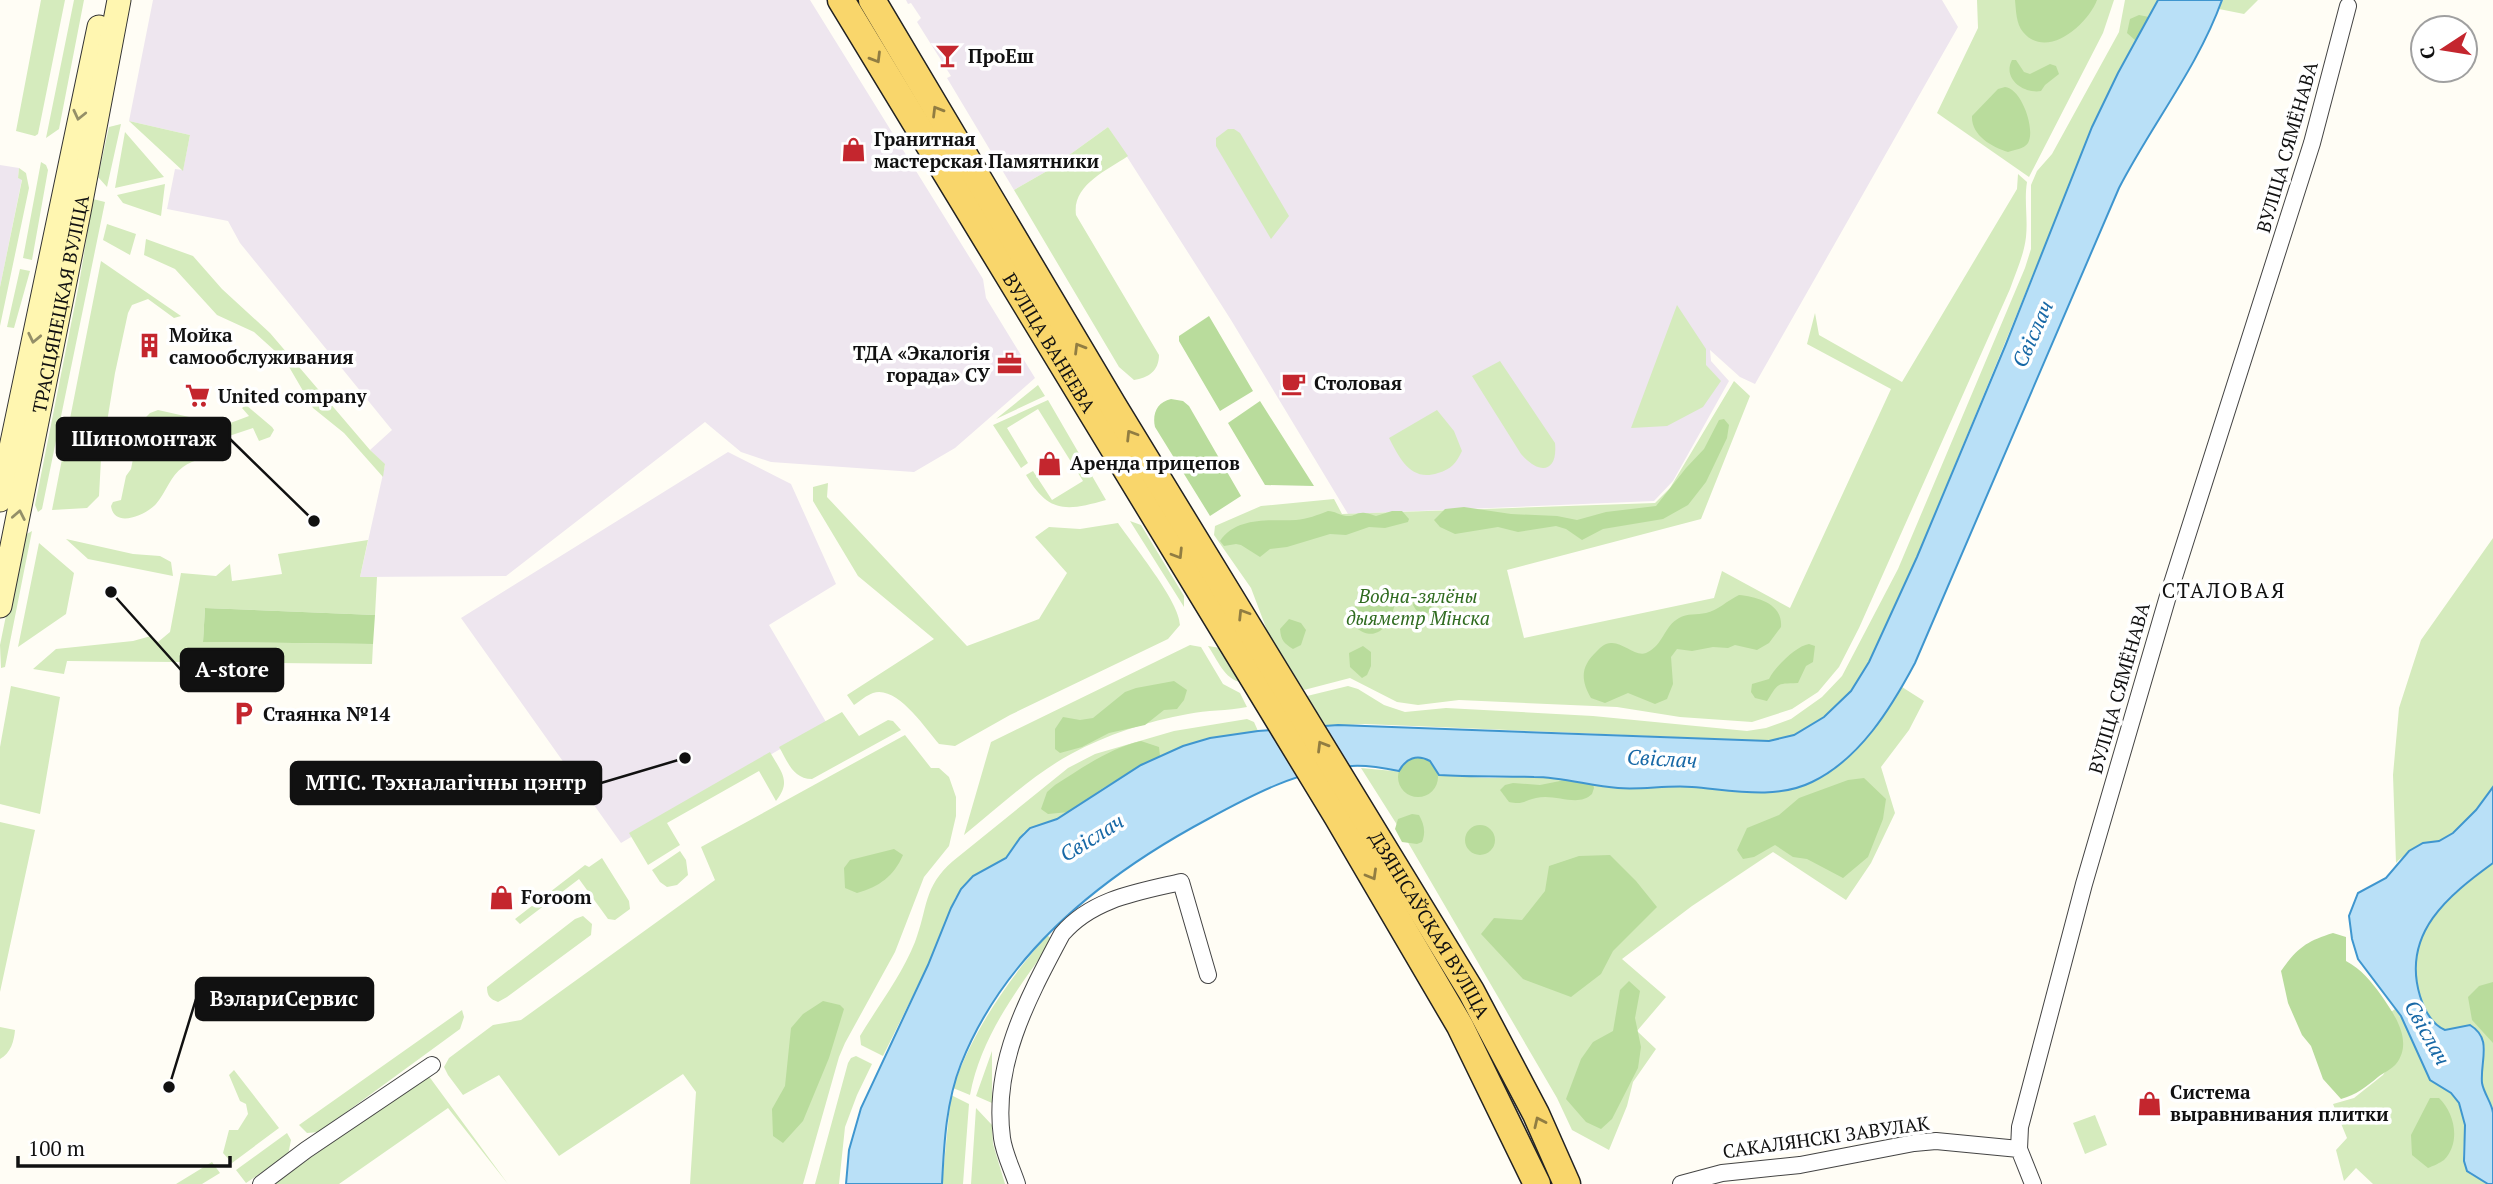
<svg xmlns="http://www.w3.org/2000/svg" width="2493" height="1184" viewBox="0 0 2493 1184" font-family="'PT Serif',serif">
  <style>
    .industrial { fill: #eee6ef }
    .green { fill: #d5ebbd }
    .forest { fill: #b9dc9c }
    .water { fill: #b9e0f7; stroke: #3f96cf; stroke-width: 2 }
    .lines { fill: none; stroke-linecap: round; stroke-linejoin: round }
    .street-casing { stroke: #444; stroke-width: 18 }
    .secondary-casing { stroke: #333; stroke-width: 25 }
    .primary-casing { stroke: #222; stroke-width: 29 }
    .street { stroke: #fff; stroke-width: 16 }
    .secondary { stroke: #fff6b0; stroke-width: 23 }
    .primary { stroke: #f9d66b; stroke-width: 26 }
    .oneway { stroke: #917d42 }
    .oneway2 { stroke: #948f68 }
    .labels { text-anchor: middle; stroke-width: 7; stroke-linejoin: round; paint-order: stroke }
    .poi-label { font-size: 19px; font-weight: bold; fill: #111; stroke: #fff; text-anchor: start }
    .street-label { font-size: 19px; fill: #111; stroke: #fff }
    .park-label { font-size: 19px; font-style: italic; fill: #2f6b1f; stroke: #fff }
    .water-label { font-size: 21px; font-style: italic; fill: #1768a6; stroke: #fff }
    .neighbourhood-label { font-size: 21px; letter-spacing: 2px; fill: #111; stroke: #fff }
    .leader { fill: none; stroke: #111; stroke-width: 2.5 }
    .callout-dot { fill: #111; stroke: #fff; stroke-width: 2.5 }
    .callout { fill: #111; stroke: #111; stroke-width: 2.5 }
    .callout-label { font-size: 21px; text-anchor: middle; font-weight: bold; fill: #fff }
  </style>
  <rect width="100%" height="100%" fill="#fffdf5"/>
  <path class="industrial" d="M153,0H810L983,279L986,298L1035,378L955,448L914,472L771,462L741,452L705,422L506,576L360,577L385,465L370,450L392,430L240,243L228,221L167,209L175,169L183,170L190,135L129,121Z
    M906,0H1942L1958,27L1755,384L1740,377L1710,350L1711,361L1729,381L1673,481L1654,501L1348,514L1231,320L1108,127L1047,171L1014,190L947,78L951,76L917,22L921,18L911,3L908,4Z
    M0,165L19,168L18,178L22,179L0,287Z
    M728,452L791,484L836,584L769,625L826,722L621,843L461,618Z"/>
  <path class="green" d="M41,0H65L38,134L35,136L16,131Z
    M74,0H84L59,129L46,138Z
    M1977,0H2114L2103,33L2029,177L1937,113L1978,28Z
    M2125,0H2158L2105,99L1917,557L1869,662L1851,691L1824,717L1794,735L1769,741L1365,724L1326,726L1307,696L1348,686L1358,689L1384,705L1405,712L1446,708L1593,716L1747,731L1766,728L1791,719L1822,697L1842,676L1898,569L2025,268L2031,249V185L2037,171L2052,154L2119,32Z
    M2222,0H2258L2244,14L2219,9Z
    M129,121L190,135L183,171Z
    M121,124L107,187L98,177L109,127Z
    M1108,127L1128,156C1106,171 1072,185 1076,215L1159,355C1159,371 1148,378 1134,380L1119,367L1014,190L1047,171Z
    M1228,129H1234L1240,133L1289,216L1271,239L1216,146V138Z
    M125,132L164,177L115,188Z
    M41,162L46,165L48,170L32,260L23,258Z
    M19,168L26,173L29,188L0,326V287L22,180L18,178Z
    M2018,174L2027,182C2024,200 2028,218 2026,237C2024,255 2016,272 2010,289L1859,628L1839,667L1818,692L1792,709L1752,722L1680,717L1617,707L1459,700L1418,705L1397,702L1350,678L1304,690L1268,633L1251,588L1214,535L1215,526L1261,506L1334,499L1342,514L1655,503L1670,488L1734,381L1750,396L1701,519L1507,570L1524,638L1714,598L1722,571L1790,608L1891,389L1807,344L1815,313L1819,335L1902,382L2017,189Z
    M165,184L161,216L123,203L117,195Z
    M93,199L105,202L42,509L38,512L35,505L79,284Z
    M107,224L136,234L130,255L103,240Z
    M146,239L193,256L222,289L270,333L370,450L385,464L383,477L344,433L313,408L285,360L254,332L217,315L175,269L144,255Z
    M101,261L181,316L174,318L148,299L132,305L128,313L115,373L101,459L99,496L87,508L52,510Z
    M20,269L30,271L14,328L7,327Z
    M1677,305L1706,349V365L1721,381L1703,407L1667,426L1631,428Z
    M1500,361L1555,443C1558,473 1539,475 1521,454L1472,376Z
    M1038,385L1045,396L996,419Z
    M1048,400L1106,500C1067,511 1049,514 1026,475L1033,471L1052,500L1083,481L1038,409L1007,428L1028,463L1021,468L993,425Z
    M246,405L272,427L274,430L270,437L259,441L253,428L220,439L225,452C212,457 193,459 183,467C170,476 166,493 156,504C146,515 114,529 111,506L113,502L121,500L126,476L131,469L140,423L150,413L158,410L225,425L249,416L242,408Z
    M1437,410L1454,431L1462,451C1456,463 1452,469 1438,473C1411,482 1400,459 1389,438Z
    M828,483L827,497L967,646L1039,619L1067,573L1035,537L1049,527L1080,529L1118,523C1133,545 1180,602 1180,625L1168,639L1010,715L955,746L939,744C925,728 897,685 873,693C867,695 860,701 854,705L847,695L934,639L858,576L813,501V487Z
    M1130,521L1141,525L1184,596V607Z
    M32,531L5,667L1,668L0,645L21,542L25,535Z
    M2493,538V787C2485,803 2461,830 2445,839C2429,847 2408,849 2396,863L2393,775L2399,708L2421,640Z
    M66,539L133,554L160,556L171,562L173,576L88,559Z
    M368,540L360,577H377L375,615L205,608L203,642L373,644L372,664L67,661L64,674L33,669L56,649L133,641L151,636L158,642L170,632L181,573L216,576L230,564L232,581L282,574L278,554Z
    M39,543L74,573L66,614L18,647Z
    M1190,645L1201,647L1223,684L1240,693L1247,707C1227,711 1207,710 1188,714C1148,721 1106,735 1071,754C1032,775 998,808 964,835L991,742Z
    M1208,646L1220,648L1241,682C1225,680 1217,659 1208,646Z
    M11,686L60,697L40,814L0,804V747Z
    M1902,687L1924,701L1909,730L1881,767L1895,813L1871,863L1846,900L1773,852L1692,906L1622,959L1666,997L1637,1031L1656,1049L1633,1082L1627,1106L1609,1150L1572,1130L1557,1098L1406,839L1361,768C1404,772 1446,776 1489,778C1505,778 1521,776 1537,777C1566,778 1593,787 1621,788C1644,790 1667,785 1690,787C1728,790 1776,801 1811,782C1849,763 1881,722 1902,687Z
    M842,712L859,736L888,720L893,721L901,730L812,779C793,779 788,762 779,747Z
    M1247,719L1254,722L1258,731L1228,735L1172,751L1161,757L1057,819L1024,832L1011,852L1001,863L973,876L955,898L928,965L883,1056L861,1045L860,1036C878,1006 902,975 915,942C928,908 923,887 953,861L1068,768L1095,754L1174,731Z
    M905,735L931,768H939L949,777L956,797V816L949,846L924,877L895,952L845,1043L839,1057L803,1184H690L696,1092L683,1074L559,1156L499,1075L463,1095L448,1075L444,1067L449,1058L493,1025L521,1020L715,880L701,847Z
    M770,752C781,772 792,781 776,801L759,771L667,823L680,845L648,865L629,833Z
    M0,822L35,830L0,992Z
    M680,851L686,860L688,875L677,885L667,887L660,882L652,870Z
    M602,858L629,901L630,909L615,920L608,919L579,879L520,924L515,919L585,865L589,867Z
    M2493,863V1110C2488,1101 2482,1090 2482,1079C2482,1060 2493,1037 2470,1025L2445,1030C2431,1024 2424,1009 2420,996C2401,934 2448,895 2493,863Z
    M583,916L592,924L591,935L507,997L498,1002C490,999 487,996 487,987L492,983L575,919Z
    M1047,935L1053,940C1018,988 981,1036 970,1095L953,1088C973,1030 1007,982 1047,935Z
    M2395,1009L2405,1023L2430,1080L2451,1093L2459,1103L2465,1125L2463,1156L2470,1174L2488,1184H2373L2356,1168L2344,1181L2336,1150L2347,1138L2333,1104L2354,1098L2383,1075L2394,1058L2391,1012Z
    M462,1010L464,1017L460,1029L319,1132L307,1133L299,1125Z
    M0,1027L15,1030C14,1041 11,1053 0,1059Z
    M992,1051V1103L976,1096Z
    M856,1056L872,1064L857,1095L845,1127L839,1184H815L848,1063L851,1058Z
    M234,1070L279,1128L232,1163L223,1153L229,1130H238L248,1114L246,1104L240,1101L229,1075Z
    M428,1075L508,1184L448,1108L339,1184H273Z
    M951,1095L969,1104L963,1184H942Z
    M976,1108L992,1125L993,1144L1005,1184H971Z
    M2095,1115L2107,1145L2085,1154L2073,1123Z
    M287,1133L291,1140L288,1155L246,1183L236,1170Z
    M212,1162L220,1173L202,1184H176Z"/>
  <path class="forest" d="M2015,0H2097C2088,24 2047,61 2023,32C2016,24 2016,10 2015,0Z
    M2139,15L2149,17L2136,41L2127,33L2130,19Z
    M2012,60H2016L2024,72L2030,74L2050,64L2056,66L2059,74L2045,85L2041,91C2024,94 2002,79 2012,60Z
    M2005,87C2021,88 2036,129 2028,143C2024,149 2014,150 2008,152C1991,147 1971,135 1972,116L1998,89Z
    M1209,316L1253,391L1220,411L1179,341V336Z
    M1171,399L1183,401L1189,406L1241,496L1210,516L1155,427C1152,414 1157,402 1171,399Z
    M1260,401L1314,486L1265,485L1228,423Z
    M1724,419L1729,425L1727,438L1706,482L1688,505L1663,519L1603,529L1582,540L1566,529L1556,526L1518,532L1498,527L1455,534L1440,527L1434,520L1445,509L1464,507L1511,514L1557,516L1577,520L1606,512L1656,506L1686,468L1704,449L1719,420Z
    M1328,511C1335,511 1339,515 1346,516C1358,517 1356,508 1376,516L1392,511H1402L1409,519L1408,522L1385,528L1369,527L1346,535L1330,534L1287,547L1270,549L1260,557L1241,545L1236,544L1224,546L1220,541C1237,516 1270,521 1296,520C1307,519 1318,515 1328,511Z
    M1382,590L1395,603C1391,624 1377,645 1355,627L1354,608L1365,594Z
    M1429,594L1435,598L1433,609L1425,615L1416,610L1413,605L1414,599Z
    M1739,595C1758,597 1783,604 1781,627L1769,643L1757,650L1735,645L1728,648L1713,647L1692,651L1677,649L1671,657L1673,684L1667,699L1655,704L1628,693L1605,703L1591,698C1580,679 1581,666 1597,651C1601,647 1605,643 1611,643C1623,642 1635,657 1646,653C1663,646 1664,626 1679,618C1687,613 1697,615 1706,613C1717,611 1728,600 1739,595Z
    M205,608L375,615L373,644L203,642Z
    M1289,619L1301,623L1306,630L1301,645L1293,649C1284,643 1281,641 1280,629Z
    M1809,644L1815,646L1813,662L1806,666L1798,683C1776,684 1779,682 1767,701L1755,698L1751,692L1752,684L1769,679C1775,667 1796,646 1809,644Z
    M1363,646L1371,652V666L1367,675L1362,678L1350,667L1349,653Z
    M1174,681L1187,690L1184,700L1177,709L1164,710L1145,725L1109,733L1082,747L1060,753L1055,749V729L1063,717L1080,720L1093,718L1125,692L1136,688Z
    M1141,741L1159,747L1160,756L1103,788L1069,812L1048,814L1041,809L1047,792L1055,785C1082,768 1110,748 1141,741Z
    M1398 777a20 20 0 1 1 40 0a20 20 0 1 1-40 0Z
    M1864,778L1886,799L1883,819L1868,857L1843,878L1807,859L1793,857L1775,845L1754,857L1743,859L1737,850L1747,828L1779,815L1799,798L1848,780Z
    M1570,779L1593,784L1594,788L1592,794C1578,808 1555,793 1536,798C1523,801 1523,805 1509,802L1500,790L1505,785L1513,783L1540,785Z
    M1412,814L1419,815C1424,824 1426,832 1422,842L1417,844L1402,842L1395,829L1398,819Z
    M1465 840a15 15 0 1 1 30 0a15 15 0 1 1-30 0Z
    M894,849L903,855C894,876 879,887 857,893L845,888L844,868L850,860Z
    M1610,855L1636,881L1657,907L1613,951L1601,974L1571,997L1523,979L1481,934L1494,918L1522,920L1545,891L1549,866L1579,856Z
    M2333,933L2346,937V961C2361,969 2371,981 2381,995C2394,1014 2414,1041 2396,1064C2392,1069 2383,1073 2378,1077C2366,1087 2356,1095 2341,1099L2323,1079L2311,1046L2302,1035L2288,1003L2281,971C2297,948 2307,941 2333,933Z
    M1629,981L1640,991L1635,1018L1641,1047L1638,1068L1612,1119L1601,1129L1586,1122L1566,1099L1581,1059L1593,1042L1613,1031L1620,990Z
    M2493,982V1043L2472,1020L2468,997L2479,986Z
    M823,1001L840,1005L844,1009L829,1058L803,1121L783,1143L773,1136L772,1109L785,1086L791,1028L803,1014Z
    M2430,1098H2439C2455,1113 2461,1143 2444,1160C2440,1163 2433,1166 2428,1168L2412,1155L2411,1135Z"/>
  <path class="water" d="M2158,0H2222C2198,67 2152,124 2119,188L1915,663C1891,708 1860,759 1812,782C1776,800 1731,790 1692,787C1667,785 1642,790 1618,788C1590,786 1563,777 1534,777C1502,776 1470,777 1439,775L1430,761C1417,754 1406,758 1399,771C1384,768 1368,765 1352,766C1301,769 1252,795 1208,819C1105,874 1006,951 961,1064C946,1102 944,1144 942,1184H846L849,1150L861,1108L928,965L951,908L961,889L973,876L1006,858L1020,838L1030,828L1057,819L1141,765L1183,746L1210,738L1258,731L1338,725L1769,741L1794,735L1824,717L1851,691L1869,662L1917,557L2006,344L2092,127L2118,73Z
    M2493,787V863C2449,895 2401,933 2420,996C2424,1009 2431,1024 2445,1030L2470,1025C2493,1039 2480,1060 2482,1083C2484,1094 2492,1103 2493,1113C2493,1136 2493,1161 2493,1184H2488L2467,1171L2464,1161L2465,1125L2459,1103L2451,1093L2430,1080L2401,1016L2358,959L2352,939L2349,916L2358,893L2386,878L2409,851L2423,843L2439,841L2453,833L2476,810Z"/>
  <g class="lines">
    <defs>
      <path id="street" d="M261,1184L306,1150L432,1065
        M1017,1184C1012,1169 1004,1153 1002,1138C992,1063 1028,998 1062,934C1092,899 1137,892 1181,882L1208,975
        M1681,1184L1722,1173L1800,1165L1914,1143L1936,1141L2019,1149
        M2033,1184L2019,1149L2020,1127L2084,884L2168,596L2312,143L2348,6"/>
      <g id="secondary">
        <path d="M0,500L99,27"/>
        <path id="s1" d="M0,606L79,212L119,0"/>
      </g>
      <g id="primary">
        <path id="s2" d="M841,0L1337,816L1460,1026L1537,1184"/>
        <path id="s3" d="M872,0L1114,407L1471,991L1536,1114L1567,1184"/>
      </g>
    </defs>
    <use href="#street" class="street-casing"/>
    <use href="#secondary" class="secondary-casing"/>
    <use href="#primary" class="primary-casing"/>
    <use href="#street" class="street"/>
    <use href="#secondary" class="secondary"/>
    <use href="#primary" class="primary"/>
  </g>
  <defs><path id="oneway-chevron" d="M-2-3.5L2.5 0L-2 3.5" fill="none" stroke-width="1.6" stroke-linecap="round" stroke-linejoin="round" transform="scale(1.75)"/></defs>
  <g class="oneway">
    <use href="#oneway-chevron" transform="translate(876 58) rotate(59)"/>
    <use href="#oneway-chevron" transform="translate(937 111) rotate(-121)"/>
    <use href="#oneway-chevron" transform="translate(1079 348) rotate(-121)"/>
    <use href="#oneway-chevron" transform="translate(1131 435) rotate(-122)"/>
    <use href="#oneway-chevron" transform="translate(1178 554) rotate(58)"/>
    <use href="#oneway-chevron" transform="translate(1243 614) rotate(-122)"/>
    <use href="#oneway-chevron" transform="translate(1322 746) rotate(-121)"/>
    <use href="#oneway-chevron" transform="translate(1372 875) rotate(60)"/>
    <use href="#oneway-chevron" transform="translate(1539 1122) rotate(-115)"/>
  </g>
  <g class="oneway2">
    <use href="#oneway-chevron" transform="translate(79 115) rotate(103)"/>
    <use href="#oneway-chevron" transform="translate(34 338) rotate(102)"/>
    <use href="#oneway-chevron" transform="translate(19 515) rotate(-79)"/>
  </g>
  <defs>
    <symbol id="bar-bare" viewBox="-9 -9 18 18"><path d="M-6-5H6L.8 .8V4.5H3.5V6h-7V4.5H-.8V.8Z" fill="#c4262e" stroke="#fff" stroke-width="2.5" paint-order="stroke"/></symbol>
    <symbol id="shop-bare" viewBox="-9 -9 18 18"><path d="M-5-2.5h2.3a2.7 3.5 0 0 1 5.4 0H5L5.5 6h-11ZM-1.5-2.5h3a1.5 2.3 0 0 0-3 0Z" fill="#c4262e" stroke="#fff" stroke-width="2.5" paint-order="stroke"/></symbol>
    <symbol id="building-bare" viewBox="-9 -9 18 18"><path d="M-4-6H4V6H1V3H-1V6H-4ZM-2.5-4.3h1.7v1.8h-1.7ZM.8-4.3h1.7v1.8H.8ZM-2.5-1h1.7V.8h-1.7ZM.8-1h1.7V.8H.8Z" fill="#c4262e" stroke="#fff" stroke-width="2.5" paint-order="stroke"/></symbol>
    <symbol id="office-bare" viewBox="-9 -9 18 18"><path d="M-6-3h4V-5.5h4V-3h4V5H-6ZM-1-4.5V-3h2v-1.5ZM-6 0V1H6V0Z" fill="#c4262e" stroke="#fff" stroke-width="2.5" paint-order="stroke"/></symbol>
    <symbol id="cafe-bare" viewBox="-9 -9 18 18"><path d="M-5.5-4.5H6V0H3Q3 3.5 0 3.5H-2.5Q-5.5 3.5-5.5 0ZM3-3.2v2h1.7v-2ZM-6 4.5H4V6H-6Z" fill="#c4262e" stroke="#fff" stroke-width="2.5" paint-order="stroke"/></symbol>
    <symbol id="supermarket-bare" viewBox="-9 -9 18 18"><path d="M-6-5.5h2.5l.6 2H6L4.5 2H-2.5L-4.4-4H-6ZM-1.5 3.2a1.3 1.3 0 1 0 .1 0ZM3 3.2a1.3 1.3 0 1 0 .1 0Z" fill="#c4262e" stroke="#fff" stroke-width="2.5" paint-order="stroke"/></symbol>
    <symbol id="parking-bare" viewBox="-9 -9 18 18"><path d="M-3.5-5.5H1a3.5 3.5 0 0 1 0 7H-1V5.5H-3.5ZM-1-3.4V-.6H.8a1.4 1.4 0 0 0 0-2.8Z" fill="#c4262e" stroke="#fff" stroke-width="2.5" paint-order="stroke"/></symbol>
  </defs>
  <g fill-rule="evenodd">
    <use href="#bar-bare" x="930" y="38" width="35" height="35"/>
    <use href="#shop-bare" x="836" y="132" width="35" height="35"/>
    <use href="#building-bare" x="132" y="328" width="35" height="35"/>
    <use href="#office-bare" x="992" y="346" width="35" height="35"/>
    <use href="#cafe-bare" x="1276" y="366" width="35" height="35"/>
    <use href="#supermarket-bare" x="180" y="378" width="35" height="35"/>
    <use href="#shop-bare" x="1032" y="446" width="35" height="35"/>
    <use href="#parking-bare" x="226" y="696" width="35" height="35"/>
    <use href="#shop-bare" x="484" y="880" width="35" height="35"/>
    <use href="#shop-bare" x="2132" y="1086" width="35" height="35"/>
  </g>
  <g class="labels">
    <g class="poi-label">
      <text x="968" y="63">ПроЕш</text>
      <text x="874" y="146">Гранитная<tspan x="874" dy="22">мастерская Памятники</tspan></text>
      <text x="169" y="342">Мойка<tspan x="169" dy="22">самообслуживания</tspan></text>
      <text x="990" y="360" text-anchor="end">ТДА «Экалогія<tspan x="990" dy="22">горада» СУ</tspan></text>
      <text x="1314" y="390">Столовая</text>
      <text x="218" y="403">United company</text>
      <text x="1070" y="470">Аренда прицепов</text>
      <text x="263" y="721">Стаянка №14</text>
      <text x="521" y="904">Foroom</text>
      <text x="2170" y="1099">Система<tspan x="2170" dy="22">выравнивания плитки</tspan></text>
    </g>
    <g class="street-label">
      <text transform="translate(2287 147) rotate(-74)" y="7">ВУЛІЦА СЯМЁНАВА</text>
      <text dy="7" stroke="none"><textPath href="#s1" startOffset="308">ТРАСЦЯНЕЦКАЯ ВУЛІЦА</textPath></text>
      <text dy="7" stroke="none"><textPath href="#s2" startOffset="401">ВУЛІЦА ВАНЕЕВА</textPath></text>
      <text transform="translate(2119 688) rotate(-74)" y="7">ВУЛІЦА СЯМЁНАВА</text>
      <text dy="7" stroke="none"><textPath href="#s3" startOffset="1080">ДЗЯНІСАЎСКАЯ ВУЛІЦА</textPath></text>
      <text transform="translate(1826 1137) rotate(-8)" y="7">САКАЛЯНСКІ ЗАВУЛАК</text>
    </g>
    <g class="park-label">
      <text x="1418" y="603">Водна-зялёны<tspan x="1418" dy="22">дыяметр Мінска</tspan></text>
    </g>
    <g class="water-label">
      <text transform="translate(2033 334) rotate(-66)" y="7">Свіслач</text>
      <text transform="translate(1662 759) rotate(3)" y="7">Свіслач</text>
      <text transform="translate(1092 838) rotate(-32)" y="7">Свіслач</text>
      <text transform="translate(2427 1033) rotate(61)" y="7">Свіслач</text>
    </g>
    <g class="neighbourhood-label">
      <text x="2224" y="598">СТАЛОВАЯ</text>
    </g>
  </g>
  <path class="leader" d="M314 521L230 439M111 592L181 670M685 758L601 783M169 1087L196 999"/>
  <g class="callout-dot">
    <circle cx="314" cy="521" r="7"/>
    <circle cx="111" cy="592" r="7"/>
    <circle cx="685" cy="758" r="7"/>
    <circle cx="169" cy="1087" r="7"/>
  </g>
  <g class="callout">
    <rect x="57" y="418" width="173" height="42" rx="7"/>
    <rect x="181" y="649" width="102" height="42" rx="7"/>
    <rect x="291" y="762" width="310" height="42" rx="7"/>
    <rect x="196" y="978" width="177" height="42" rx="7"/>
  </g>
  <g class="callout-label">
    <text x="144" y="446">Шиномонтаж</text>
    <text x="232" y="677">А-store</text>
    <text x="446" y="790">МТІС. Тэхналагічны цэнтр</text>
    <text x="284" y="1006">ВэлариСервис</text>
  </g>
  <g transform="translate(2444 49) rotate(258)"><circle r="33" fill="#ffffff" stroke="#a0a0a0" stroke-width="2"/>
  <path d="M0-5L12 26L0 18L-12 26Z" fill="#c4262e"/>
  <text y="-10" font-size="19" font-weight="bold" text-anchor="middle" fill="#111111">С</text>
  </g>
  <path d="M18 1156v10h212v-10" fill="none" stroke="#111111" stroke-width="3.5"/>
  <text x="28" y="1156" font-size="21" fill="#111111" stroke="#ffffff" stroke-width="5" paint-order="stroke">100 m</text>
</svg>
